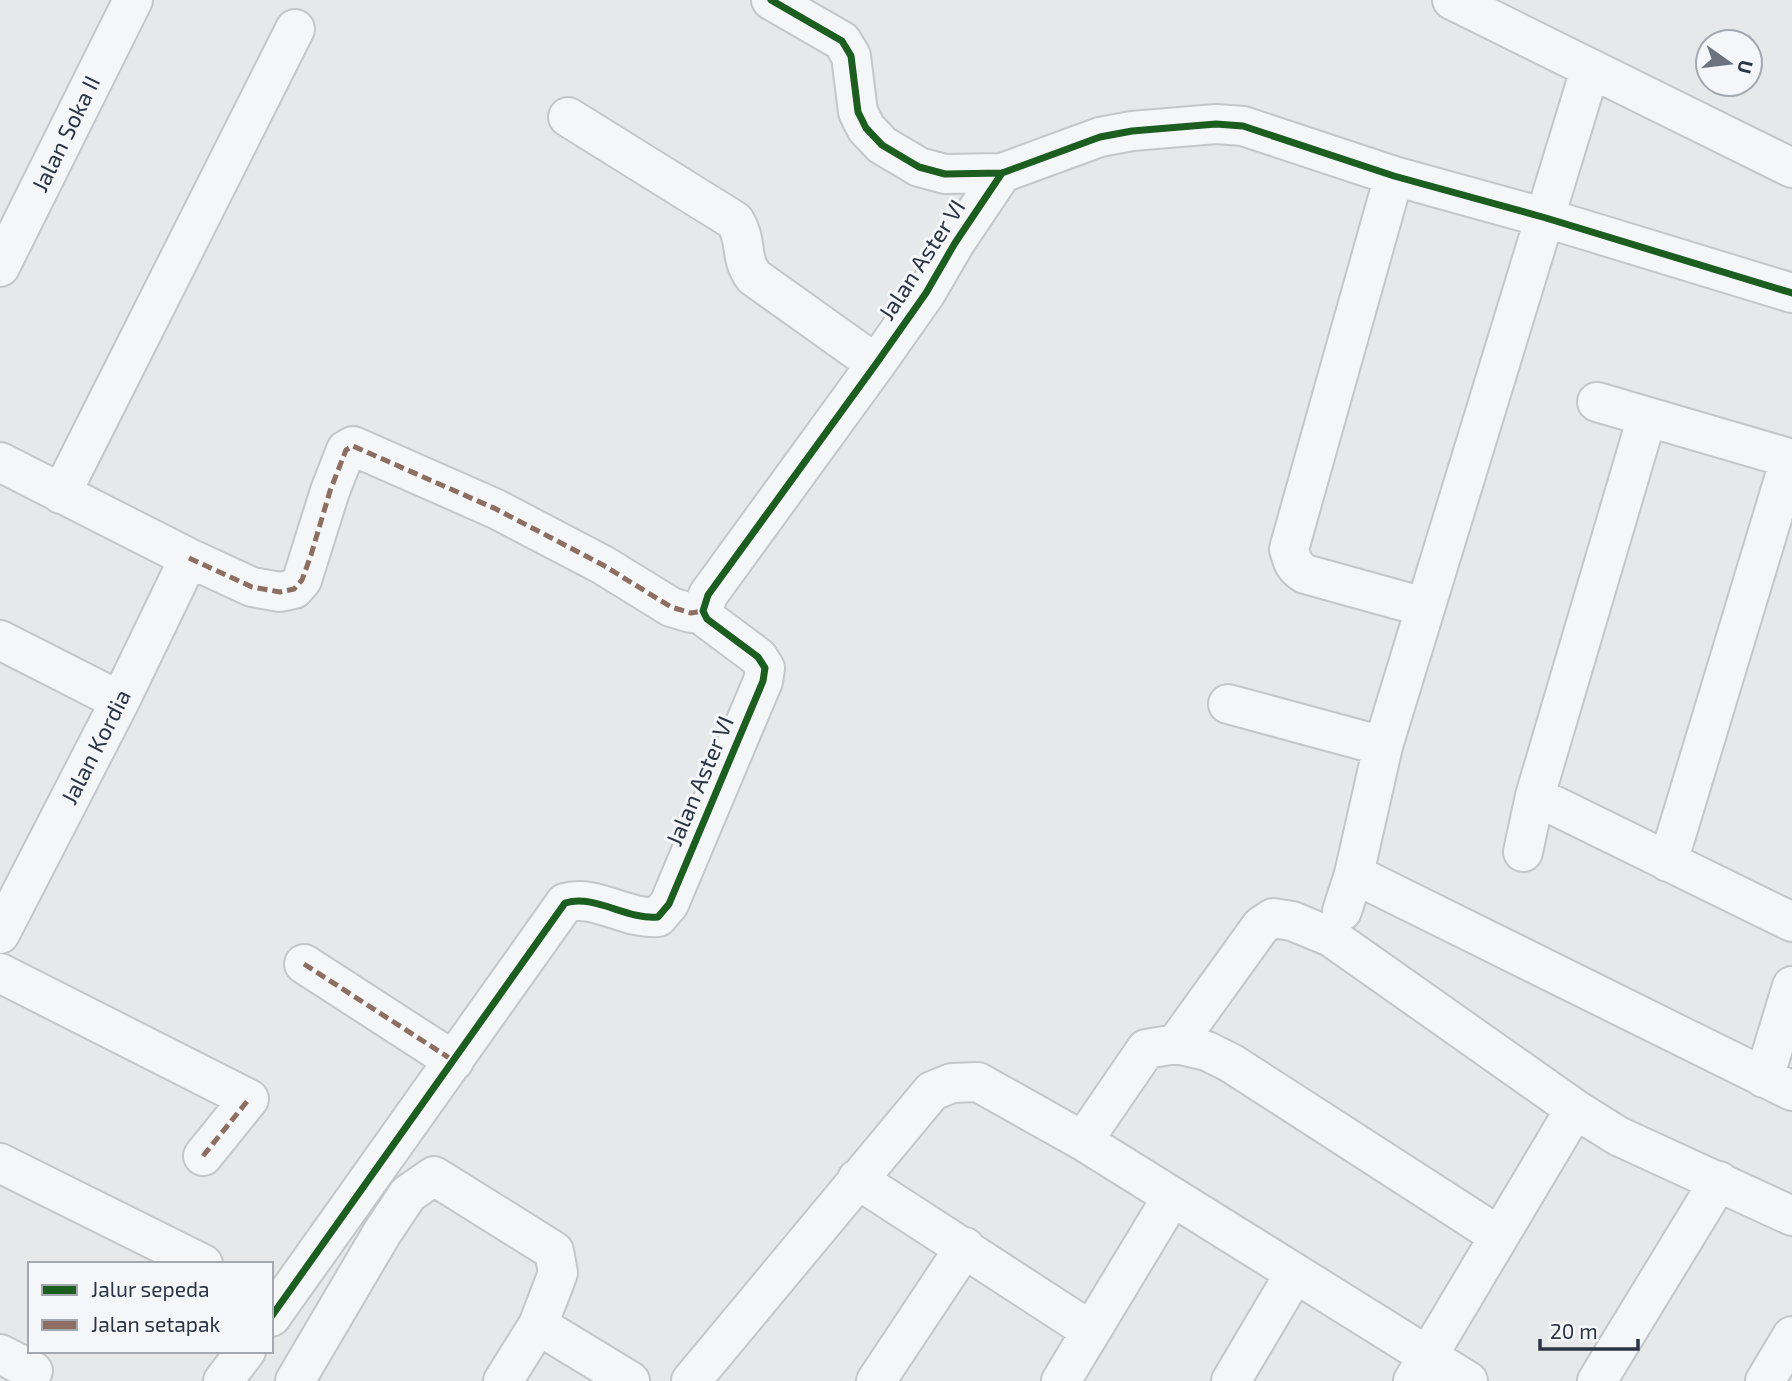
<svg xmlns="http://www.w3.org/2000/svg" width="1792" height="1381" viewBox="0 0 1792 1381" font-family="'Exo 2',sans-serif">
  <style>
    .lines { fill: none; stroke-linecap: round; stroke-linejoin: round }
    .minor-casing { stroke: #c4c6c8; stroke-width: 42 }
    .minor { stroke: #f5f6f7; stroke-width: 38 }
    .quiet { stroke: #8d6e63; stroke-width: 5; stroke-dasharray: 10 5; stroke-linecap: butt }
    .cycleway-casing { stroke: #f4f6f9; stroke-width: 11 }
    .cycleway { stroke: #1b5e20; stroke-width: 7 }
    .labels { text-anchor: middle; stroke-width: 6; stroke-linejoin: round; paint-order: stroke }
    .street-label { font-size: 23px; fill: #2b3445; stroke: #f4f6f9 }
  </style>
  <rect width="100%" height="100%" fill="#e6e8ea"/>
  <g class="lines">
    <defs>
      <path id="minor" d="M771,0L842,41L851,56L858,112L866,128L882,145L919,167L945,174L1002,173L1100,137L1132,131L1216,124L1243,126L1394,176L1546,218L1792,293
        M1452,0L1792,168
        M568,117L735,221C748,242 739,258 754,277L876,364
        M1394,176L1289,549C1292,561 1294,567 1305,574L1424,607
        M0,267L133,0
        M1597,402L1792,459
        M0,462L189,558L252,587L280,592L294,589L302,580L330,491L346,450L353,446L496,509L603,565L671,607L691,613L703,611
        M61,494L295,29
        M0,640L120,701
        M1228,704L1383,746
        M1535,796L1792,922
        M1523,852L1535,796L1647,417
        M1668,862L1790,459
        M1354,874L1792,1091
        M1342,911L1354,874L1383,746L1590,70
        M0,934L120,701L189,558
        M304,964L454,1061
        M0,973L249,1099L203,1156
        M1176,1044L1261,926L1273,918L1292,921L1331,937L1575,1109L1618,1136L1792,1216
        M1764,1078L1792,986
        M1083,1141L1146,1049L1176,1044L1207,1051L1231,1063L1499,1236
        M0,1163L203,1264
        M857,1179L1091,1331
        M271,1317L565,903C596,894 626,920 658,917L669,904L763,681L765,668L758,657L707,619L703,611L708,595L876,364L926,293L955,243L1002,173
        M538,1325L630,1381
        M0,1354L33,1371
        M223,1381L246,1351
        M295,1381L382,1233L408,1194L434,1176L554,1251L558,1273L538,1325L503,1381
        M691,1381L932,1091L952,1083L978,1082L1083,1141L1468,1381
        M876,1381L965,1247
        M1061,1381L1172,1197
        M1231,1381L1295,1273
        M1413,1381L1575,1109
        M1597,1381L1719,1181
        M1765,1381L1792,1336"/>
    </defs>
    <use href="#minor" class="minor-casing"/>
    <use href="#minor" class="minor"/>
    <path class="quiet" d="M189,558L252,587L280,592L294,589L302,580L311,555L330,491L346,450L353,446L496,509L603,565L671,607L691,613L703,611
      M304,964L454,1061
      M203,1156L249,1099"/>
    <defs>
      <path id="cycleway" d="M771,0L842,41L851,56L858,112L866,128L882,145L919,167L945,174L1002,173L1100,137L1132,131L1216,124L1243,126L1394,176L1546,218L1792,293
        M271,1317L565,903C596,894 626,920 658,917L669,904L763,681L765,668L758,657L707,619L703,611L708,595L876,364L926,293L955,243L1002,173"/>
    </defs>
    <use href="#cycleway" class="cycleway-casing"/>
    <use href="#cycleway" class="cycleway"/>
  </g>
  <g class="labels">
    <g class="street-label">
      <text transform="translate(66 134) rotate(-64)" y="8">Jalan Soka II</text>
      <text transform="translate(922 260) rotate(-57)" y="8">Jalan Aster VI</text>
      <text transform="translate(96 747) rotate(-63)" y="8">Jalan Kordia</text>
      <text transform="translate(700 781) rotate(-67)" y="8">Jalan Aster VI</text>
    </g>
  </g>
  <rect x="28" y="1262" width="245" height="91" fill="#f4f6f9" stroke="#a4a8b1" stroke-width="2"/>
  <rect x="42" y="1285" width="35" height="10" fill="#1b5e20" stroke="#a4a8b1" stroke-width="2"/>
  <text x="91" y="1297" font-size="21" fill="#2b3445">Jalur sepeda</text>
  <rect x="42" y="1320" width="35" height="10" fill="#8d6e63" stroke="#a4a8b1" stroke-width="2"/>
  <text x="91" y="1332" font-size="21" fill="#2b3445">Jalan setapak</text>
  <g transform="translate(1729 63) rotate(104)"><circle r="33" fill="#f4f6f9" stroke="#a4a8b1" stroke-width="2"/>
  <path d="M0-5L12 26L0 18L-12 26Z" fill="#6c737f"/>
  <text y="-10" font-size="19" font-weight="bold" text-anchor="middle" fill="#2b3445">U</text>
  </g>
  <path d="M1540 1339v10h98v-10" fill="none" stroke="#2b3445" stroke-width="3.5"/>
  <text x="1550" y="1339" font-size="21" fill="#2b3445" stroke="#f4f6f9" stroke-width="5" paint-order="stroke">20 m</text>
</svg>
